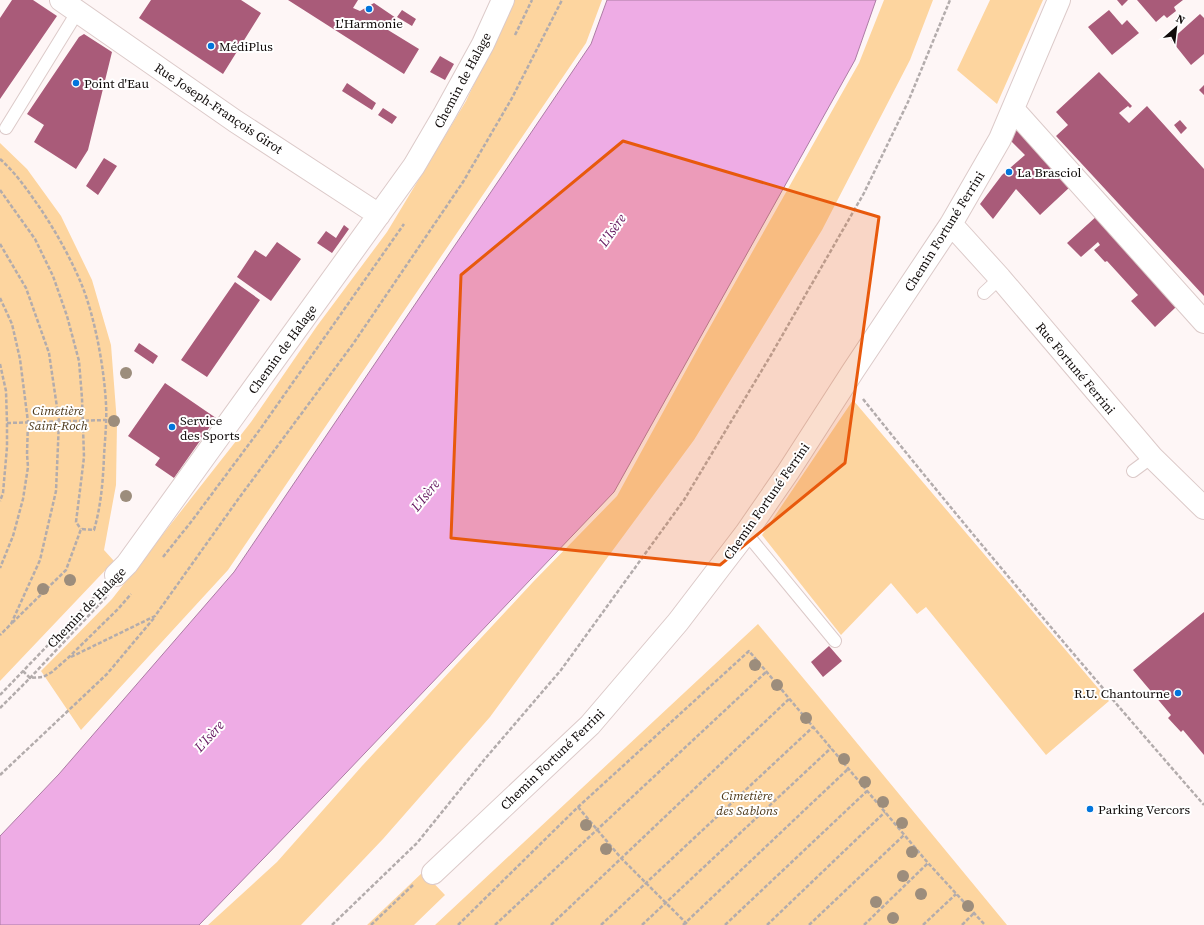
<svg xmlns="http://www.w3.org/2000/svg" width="1204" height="925" viewBox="0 0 1204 925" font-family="'Source Serif 4',serif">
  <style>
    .green { fill: #fdd59f }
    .water { fill: #eeace5; stroke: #ac7ca4 }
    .building { fill: #a95b79 }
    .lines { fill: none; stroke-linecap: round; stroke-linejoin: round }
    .service-casing { stroke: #dccac9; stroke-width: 14 }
    .minor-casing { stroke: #dccac9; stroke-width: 24 }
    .path { stroke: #b3acac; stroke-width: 2.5; stroke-dasharray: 4 2; stroke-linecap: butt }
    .service { stroke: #fff; stroke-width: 12 }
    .minor { stroke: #fff; stroke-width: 22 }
    .tree { fill: #9c8d7c }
    .marked { fill: #e8590c; fill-opacity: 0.2; stroke: #e8590c; stroke-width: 3; stroke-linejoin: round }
    .poi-dot { fill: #0275dc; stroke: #fff; stroke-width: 1.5 }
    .labels { text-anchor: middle; stroke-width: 4; stroke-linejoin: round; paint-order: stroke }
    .poi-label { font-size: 13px; fill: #110c0b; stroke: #fff; text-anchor: start }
    .street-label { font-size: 13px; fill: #110c0b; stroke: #fff }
    .park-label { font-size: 13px; font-style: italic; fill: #4c3718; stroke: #fff }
    .water-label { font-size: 14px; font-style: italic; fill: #64185f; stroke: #fff }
  </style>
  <rect width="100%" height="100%" fill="#fef6f6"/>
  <path class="green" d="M514,0H602L586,43L228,570L81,730L41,671L112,599L251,422L317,326L387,232L466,101Z
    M884,0H933L910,60L822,230L694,440L490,717L383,839L301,925H208L277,862L362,766L533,582L617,496L702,341L859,63Z
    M990,0H1043L997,104L957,70Z
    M0,143L27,169L61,216L92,280L111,345L117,423L116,485L104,550L114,561L0,681Z
    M853,400L1109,701L1046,755L926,607L917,614L891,583L841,635L762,535Z
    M758,624L819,697L1007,925H435Z
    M423,872L445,895L414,925H367Z"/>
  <path class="water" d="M607,0H876L855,60L614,492L324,796L199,925H0V836L59,774L234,572L591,44Z"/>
  <path class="building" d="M12,0H33L57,16L0,99V18Z
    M151,0H241L261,13L223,74L139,18Z
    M288,0H358L353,8L360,11L374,3L396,18L388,30L419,49L404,74Z
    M1117,0H1128L1122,6Z
    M1137,0H1183L1174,7L1176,11L1167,18L1164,15L1156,22Z
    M402,10L416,19L412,26L397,17Z
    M1109,10L1122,25L1127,20L1139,33L1112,55L1088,27Z
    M1200,14L1204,18V54L1191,65L1171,40Z
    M84,34L112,52L88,150L76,169L34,142L44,125L27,114L79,37Z
    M440,56L454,64L445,80L430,72Z
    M1099,72L1132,106L1130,108L1128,106L1119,113L1129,123L1147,106L1204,169V296L1056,136L1068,125L1056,112Z
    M347,83L376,103L372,110L342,91Z
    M1204,85V95L1199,90Z
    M383,108L397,117L392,124L378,115Z
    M1180,120L1187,128L1181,134L1174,125Z
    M1014,125L1071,186L1040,215L1016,189L993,219L980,204L1002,175L1025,155L1008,138Z
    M104,158L117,166L98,195L86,186Z
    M1098,215L1176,307L1155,327L1131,301L1138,295L1107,261L1105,262L1094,250L1100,245L1098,242L1081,257L1067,243Z
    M344,225L349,229L332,253L317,243L326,231L336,238Z
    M277,242L301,259L271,301L237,277L255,250L266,257Z
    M235,282L260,300L207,377L181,360Z
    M139,343L158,356L153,364L134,351Z
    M165,383L216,418L174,478L155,465L160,458L128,436Z
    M1204,612V755L1183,730L1181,732L1168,718L1171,715L1133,670Z
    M829,646L842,661L823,677L811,662Z"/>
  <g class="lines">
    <defs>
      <path id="service" d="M6,128L78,11
        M984,293L1000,278
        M1133,471L1152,457
        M746,533L835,641"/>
      <path id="minor" d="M61,0L235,121L379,215
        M1013,109L1204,322
        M951,224L1000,278L1152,457L1204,508
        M116,575L127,564L414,166L445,113L483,44L503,0
        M433,873L590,725L678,622L746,533L788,472L853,371L951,224L1000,139L1059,0"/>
    </defs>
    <use href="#service" class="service-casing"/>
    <use href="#minor" class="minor-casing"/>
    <path class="path" d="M515,35L532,0
      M0,159C16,173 28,191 40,208C56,232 70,257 81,283C95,317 104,367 106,404C107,421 105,438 104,456C103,481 101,506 94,530L81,529L66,570L11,624
      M0,190L35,239L53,276L67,316L79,361L82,398L84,457L80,490L76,522L81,529
      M0,244L26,288L49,353L59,421L56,491L40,560L11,624L0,635
      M0,298L12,324L20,359L28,422L27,454L28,467L23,499L13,536L0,568
      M0,364L6,391L7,423V447L3,493L0,501
      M863,399C973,537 1088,672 1204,805
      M7,423L106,420
      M163,557L191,522L261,428L404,224
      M71,657L155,616L239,498L353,344L463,182L512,98L562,0
      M23,671L30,678L43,677L52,672L69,657L119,608L131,594
      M0,695L100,591
      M0,708L30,678L108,595
      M0,775L107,674L154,618
      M578,807L621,858L688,925
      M332,925L417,843L484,760L561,670L684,500L771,355L864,193L908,102L950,0
      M371,925L413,885
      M458,925L578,807L749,651L928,863L985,925
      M495,925L766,672
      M551,925L789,699
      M601,925L813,727
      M642,925L831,748
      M683,925L848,769
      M725,925L867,791
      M767,925L885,812
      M809,925L904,835
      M864,925L928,863
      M923,925L956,894
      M962,925L974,913"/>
    <use href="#service" class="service"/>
    <use href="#minor" class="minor"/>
  </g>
  <g class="tree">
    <circle cx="126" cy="373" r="6"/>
    <circle cx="114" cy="421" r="6"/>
    <circle cx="126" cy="496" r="6"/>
    <circle cx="70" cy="580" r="6"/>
    <circle cx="43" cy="589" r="6"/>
    <circle cx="755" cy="665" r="6"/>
    <circle cx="777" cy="685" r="6"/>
    <circle cx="806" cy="718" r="6"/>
    <circle cx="844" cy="759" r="6"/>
    <circle cx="865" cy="782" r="6"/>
    <circle cx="883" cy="802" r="6"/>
    <circle cx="902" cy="823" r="6"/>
    <circle cx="586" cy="825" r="6"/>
    <circle cx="606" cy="849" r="6"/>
    <circle cx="912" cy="852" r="6"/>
    <circle cx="903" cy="876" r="6"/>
    <circle cx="921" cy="894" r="6"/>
    <circle cx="876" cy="902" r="6"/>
    <circle cx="968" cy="906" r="6"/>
    <circle cx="893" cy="918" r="6"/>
  </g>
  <path class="marked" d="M623,141L879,217L845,463L720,565L451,538L461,275Z"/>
  <g class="poi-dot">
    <circle cx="369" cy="9" r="4"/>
    <circle cx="211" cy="46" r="4"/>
    <circle cx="76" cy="83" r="4"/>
    <circle cx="1009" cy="172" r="4"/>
    <circle cx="172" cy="427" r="4"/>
    <circle cx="1178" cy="693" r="4"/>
    <circle cx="1090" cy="809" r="4"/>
  </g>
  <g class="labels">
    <g class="poi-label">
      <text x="369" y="28" text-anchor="middle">L'Harmonie</text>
      <text x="219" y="51">MédiPlus</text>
      <text x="84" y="88">Point d'Eau</text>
      <text x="1017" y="177">La Brasciol</text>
      <text x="180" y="425">Service<tspan x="180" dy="15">des Sports</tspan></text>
      <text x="1170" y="698" text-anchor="end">R.U. Chantourne</text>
      <text x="1098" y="814">Parking Vercors</text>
    </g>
    <g class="street-label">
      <text transform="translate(462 80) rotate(-62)" y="5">Chemin de Halage</text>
      <text transform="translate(219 108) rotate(34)" y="5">Rue Joseph-François Girot</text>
      <text transform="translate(944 231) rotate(-58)" y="5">Chemin Fortuné Ferrini</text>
      <text transform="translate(282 349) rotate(-54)" y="5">Chemin de Halage</text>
      <text transform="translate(1076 368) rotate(50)" y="5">Rue Fortuné Ferrini</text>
      <text transform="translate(766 501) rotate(-55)" y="5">Chemin Fortuné Ferrini</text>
      <text transform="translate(86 607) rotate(-46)" y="5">Chemin de Halage</text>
      <text transform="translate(552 759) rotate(-44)" y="5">Chemin Fortuné Ferrini</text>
    </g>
    <g class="park-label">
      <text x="58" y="415">Cimetière<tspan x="58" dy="15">Saint-Roch</tspan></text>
      <text x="747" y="800">Cimetière<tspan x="747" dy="15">des Sablons</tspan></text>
    </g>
    <g class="water-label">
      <text transform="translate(612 230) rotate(-55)" y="5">L'Isère</text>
      <text transform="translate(425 495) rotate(-51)" y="5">L'Isère</text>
      <text transform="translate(209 736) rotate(-48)" y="5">L'Isère</text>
    </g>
  </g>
  <g transform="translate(1176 28) rotate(28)" stroke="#ffffff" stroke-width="3" paint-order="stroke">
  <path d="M0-3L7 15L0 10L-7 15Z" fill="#110c0b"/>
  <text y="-6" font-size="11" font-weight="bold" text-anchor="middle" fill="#110c0b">N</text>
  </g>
</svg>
